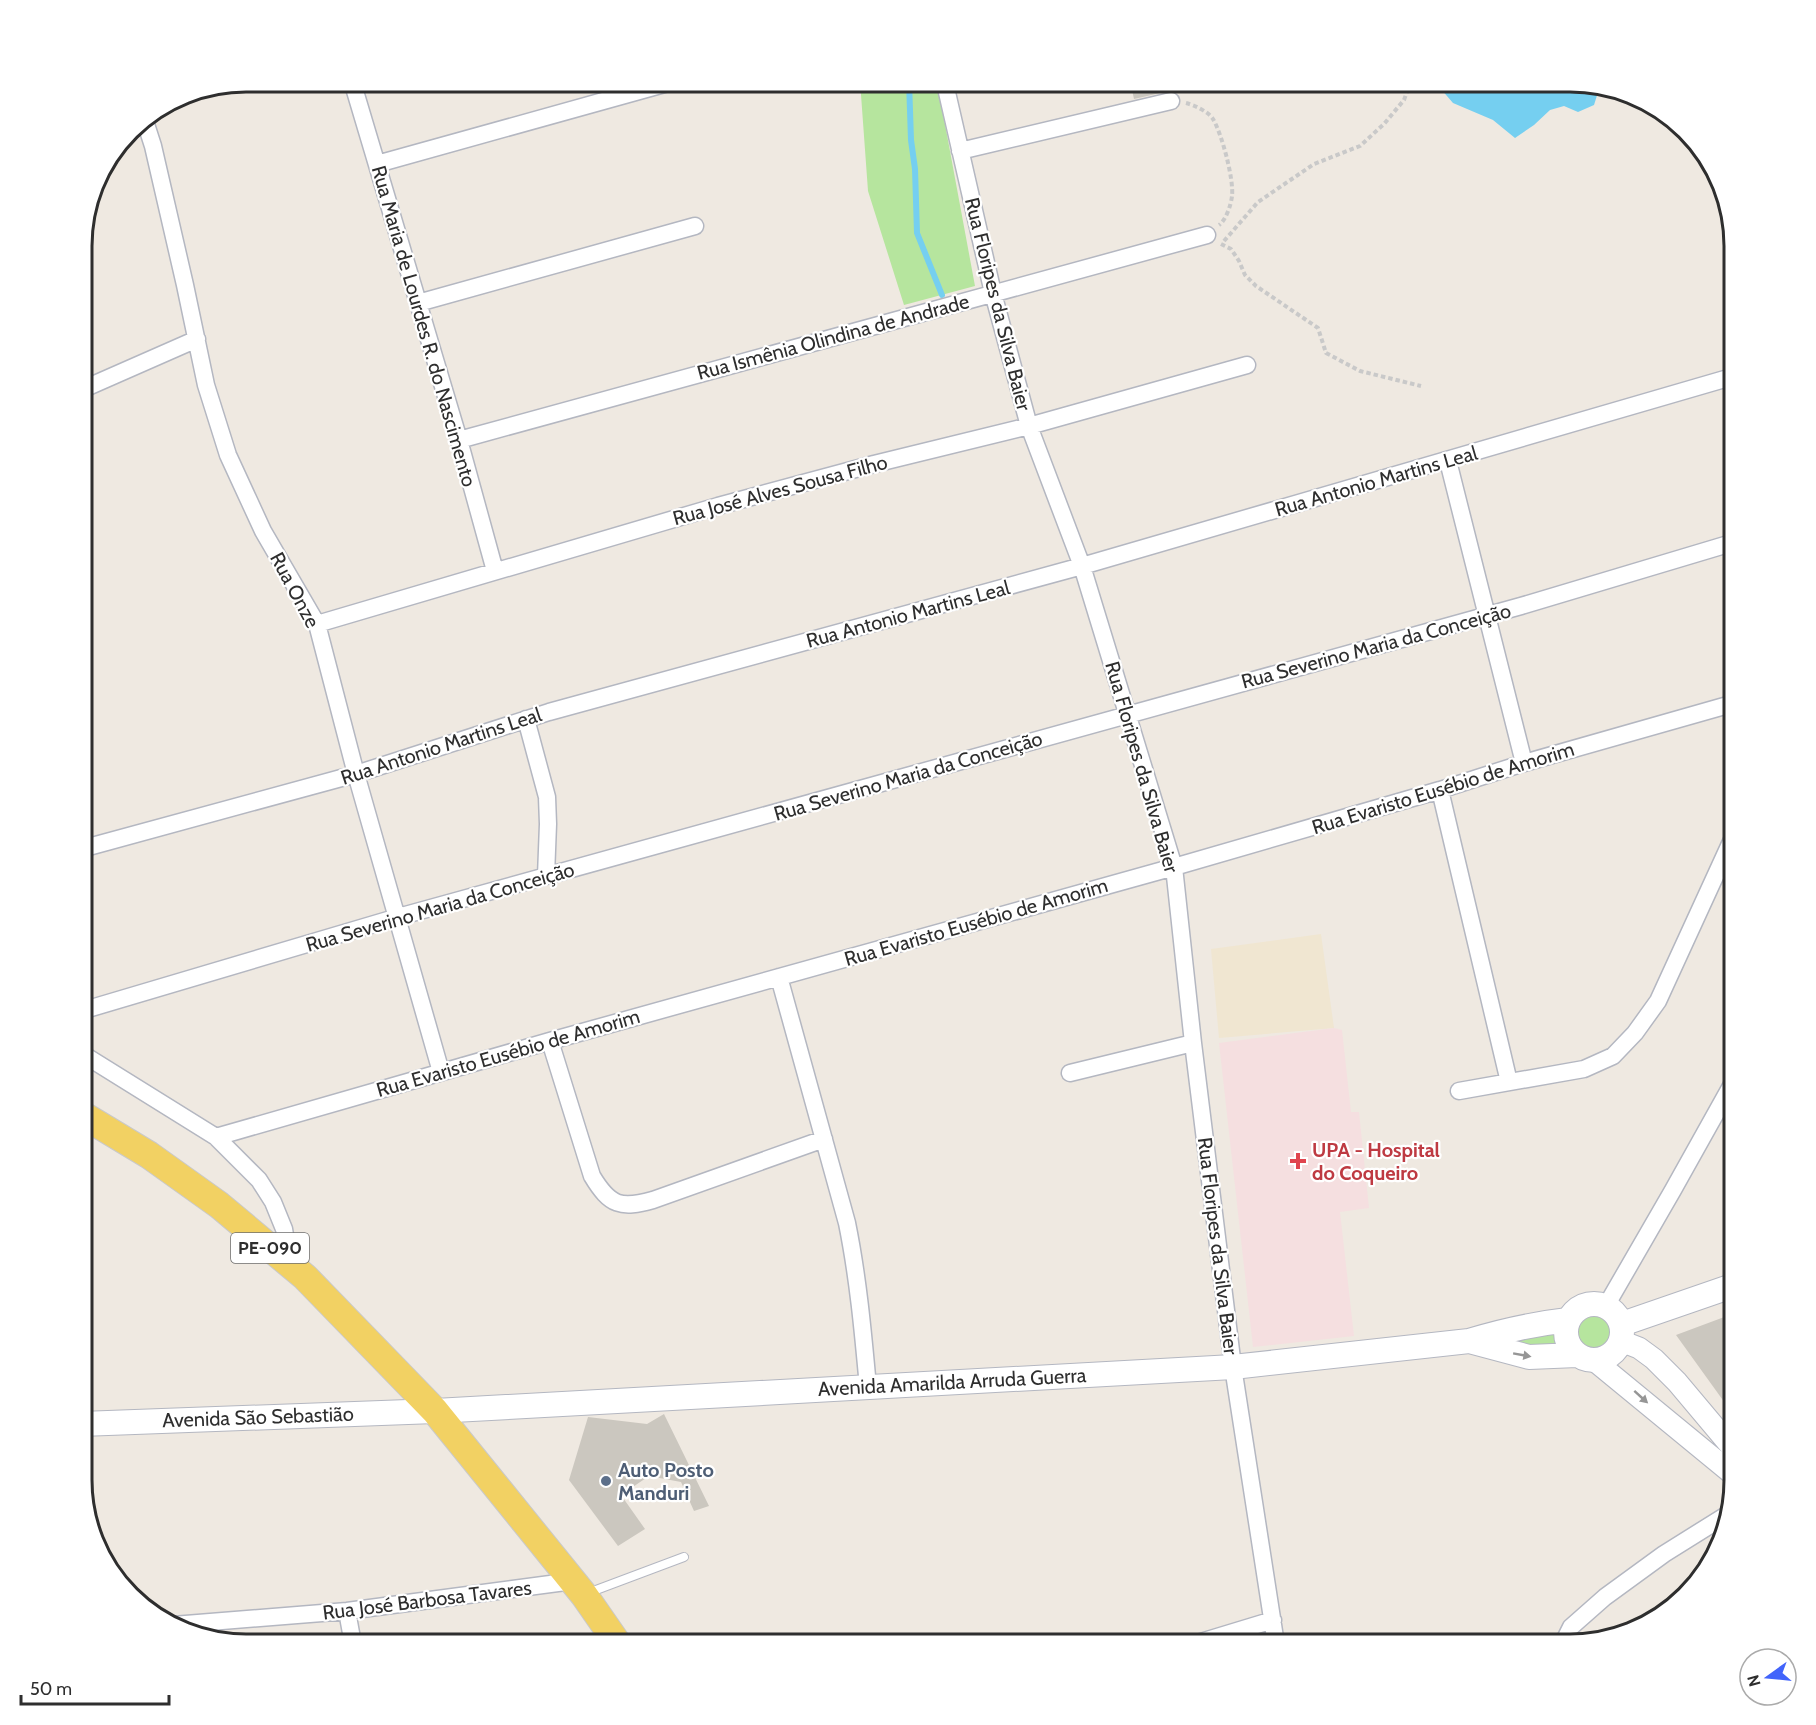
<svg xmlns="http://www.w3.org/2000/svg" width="1816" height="1725" viewBox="0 0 1816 1725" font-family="Cabin,sans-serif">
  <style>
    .education { fill: #f0e6d1 }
    .medical { fill: #f5dfe0 }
    .green { fill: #b6e59e }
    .water { fill: #75cff0 }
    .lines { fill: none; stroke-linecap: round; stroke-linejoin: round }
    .stream { stroke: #75cff0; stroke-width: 6 }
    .building { fill: #cbc7bf }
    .service-casing { stroke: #b4b7c1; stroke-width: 10 }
    .minor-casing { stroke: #b4b7c1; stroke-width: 19 }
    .tertiary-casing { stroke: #b4b7c1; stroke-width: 23 }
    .secondary-casing { stroke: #b4b7c1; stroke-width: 26 }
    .primary-casing { stroke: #c9c9c9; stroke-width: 29 }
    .path { stroke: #c9c9c9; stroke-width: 4; stroke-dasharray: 4.5 3; stroke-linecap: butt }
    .service { stroke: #fff; stroke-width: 8 }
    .minor { stroke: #fff; stroke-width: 16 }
    .tertiary { stroke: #fff; stroke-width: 21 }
    .secondary { stroke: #fff; stroke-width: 24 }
    .primary { stroke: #f2d163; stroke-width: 27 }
    .oneway { fill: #969696 }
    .health-dot { fill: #e0444e; stroke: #fff; stroke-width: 2 }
    .service-dot { fill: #5c6f8a; stroke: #fff; stroke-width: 2 }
    .labels { text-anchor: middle; stroke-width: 4.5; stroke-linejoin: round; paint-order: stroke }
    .shield { fill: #fff; stroke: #6d6d6d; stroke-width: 1.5 }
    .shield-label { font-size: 18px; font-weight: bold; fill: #2e2e2e }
    .street-label { font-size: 20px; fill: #2e2e2e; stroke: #fff }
    .health-label { font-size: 20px; font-weight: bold; fill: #be3a42; stroke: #fff; text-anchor: start }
    .service-label { font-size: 20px; font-weight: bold; fill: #4e5e75; stroke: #fff; text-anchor: start }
    .rim { fill: none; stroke: #2e2e2e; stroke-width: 3 }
  </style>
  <rect width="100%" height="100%" fill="#efe9e1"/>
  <path class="education" d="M1321,934L1334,1028L1219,1038L1211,949Z"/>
  <path class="medical" d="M1334,1028L1342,1030L1351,1112H1359L1369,1208L1340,1212L1354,1336L1253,1347L1219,1043Z"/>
  <path class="green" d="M860,81H937L975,286L904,305L868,191Z
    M1572 1333a21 21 0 1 1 42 0a21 21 0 1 1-42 0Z
    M1557,1326L1563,1352L1484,1341Z"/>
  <path class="water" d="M1434,81H1581L1593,84L1599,89L1594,105L1578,112L1564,106L1550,110L1534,125L1515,138L1493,120L1453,103Z"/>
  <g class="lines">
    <path class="stream" d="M909,81L911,140L915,169L917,233L942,295"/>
  </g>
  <path class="building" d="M1130,81H1191L1192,89L1176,92L1169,91L1134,99Z
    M1735,1313V1417L1676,1335Z
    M664,1414L709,1506L694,1511L681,1482L649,1476L621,1495L645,1529L618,1546L569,1480L588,1417L647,1424Z"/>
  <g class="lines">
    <defs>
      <path id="service" d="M588,1593L684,1557"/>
      <path id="minor" d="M352,81L459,440L495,571
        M946,88L993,293L1029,426L1082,566L1174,867L1193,1043L1233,1367L1276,1644
        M144,118L153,146L185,285L206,385L228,455L263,531L317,624L356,774L441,1072
        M960,151L1171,101
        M377,164L675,81
        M418,303L695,226
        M81,390L197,339
        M459,440L1207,235
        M1448,461L1524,763
        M317,624L718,506L874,464L1029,426L1247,365
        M526,719L547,797L548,824L546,876
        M1440,790L1509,1082
        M81,849L356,774L549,712L1082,566L1735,376
        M779,977L847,1223C858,1277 863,1332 868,1387
        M81,1011L398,917L1521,606L1735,542
        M550,1041L592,1176C610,1206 621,1209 653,1200L824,1139
        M81,1053L216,1137L259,1180L273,1202L284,1229L290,1265
        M1070,1073L1193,1043
        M1459,1091L1584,1069L1613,1056L1635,1033L1658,1001L1735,833
        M216,1137L550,1041L1174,867L1440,790L1524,763L1735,703
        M1606,1306L1673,1190L1735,1079
        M347,1611L353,1644
        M173,1625L347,1611L573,1581
        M1194,1644L1273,1620
        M1565,1644V1639L1571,1627L1605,1597L1664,1554L1728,1514"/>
      <path id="tertiary" d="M1621,1341L1639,1348L1654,1359L1677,1382L1735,1451
        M1595,1361L1735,1476"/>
      <path id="secondary" d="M1566 1332a28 28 0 1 1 56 0a28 28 0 1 1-56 0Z
        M1622,1324L1735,1285
        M1469,1341L1529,1357L1577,1355
        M81,1424L435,1411L1233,1367L1469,1341C1502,1331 1533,1324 1568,1320"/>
      <path id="primary" d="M81,1114L149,1155L219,1205L305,1277L435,1411L584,1595L618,1644"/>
    </defs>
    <use href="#service" class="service-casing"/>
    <use href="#minor" class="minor-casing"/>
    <use href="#tertiary" class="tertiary-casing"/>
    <use href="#secondary" class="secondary-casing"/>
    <use href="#primary" class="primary-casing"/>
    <path class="path" d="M1186,103C1194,105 1209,112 1213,119C1222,134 1234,180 1232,196C1231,205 1226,220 1219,225
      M1224,241L1258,202L1314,164L1360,146L1384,124L1404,100L1411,81
      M1221,244L1231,249L1239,261L1245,275L1256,286L1318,328L1326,353L1360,371L1421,386"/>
    <use href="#service" class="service"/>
    <use href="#minor" class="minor"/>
    <use href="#tertiary" class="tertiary"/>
    <use href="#secondary" class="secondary"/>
    <use href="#primary" class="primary"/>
  </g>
  <defs><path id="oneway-solid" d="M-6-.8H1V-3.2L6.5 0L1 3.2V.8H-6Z" transform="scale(1.5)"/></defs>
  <g class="oneway">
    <use href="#oneway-solid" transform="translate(1522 1355) rotate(10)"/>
    <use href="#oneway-solid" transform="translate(1641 1397) rotate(42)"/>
  </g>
  <path class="health-dot" d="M1295 1152h6v6h6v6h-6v6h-6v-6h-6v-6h6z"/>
  <circle class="service-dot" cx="606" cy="1481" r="6"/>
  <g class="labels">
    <rect class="shield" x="231" y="1233" width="78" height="30" rx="4.5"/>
    <g class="shield-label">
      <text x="270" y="1254">PE-090</text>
    </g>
    <g class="street-label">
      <text transform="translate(998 304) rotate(76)" y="7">Rua Floripes da Silva Baier</text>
      <text transform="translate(424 326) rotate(74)" y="7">Rua Maria de Lourdes R. do Nascimento</text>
      <text transform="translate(833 337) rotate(-15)" y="7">Rua Ismênia Olindina de Andrade</text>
      <text transform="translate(1376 481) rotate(-16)" y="7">Rua Antonio Martins Leal</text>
      <text transform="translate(780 490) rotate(-15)" y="7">Rua José Alves Sousa Filho</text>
      <text transform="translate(295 590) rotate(62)" y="7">Rua Onze</text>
      <text transform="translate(908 614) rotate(-15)" y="7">Rua Antonio Martins Leal</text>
      <text transform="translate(1376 646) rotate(-15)" y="7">Rua Severino Maria da Conceição</text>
      <text transform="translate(441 746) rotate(-18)" y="7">Rua Antonio Martins Leal</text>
      <text transform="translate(1142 767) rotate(74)" y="7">Rua Floripes da Silva Baier</text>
      <text transform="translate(908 776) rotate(-16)" y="7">Rua Severino Maria da Conceição</text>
      <text transform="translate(1443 788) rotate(-17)" y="7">Rua Evaristo Eusébio de Amorim</text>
      <text transform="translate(440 907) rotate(-16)" y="7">Rua Severino Maria da Conceição</text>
      <text transform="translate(976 922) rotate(-16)" y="7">Rua Evaristo Eusébio de Amorim</text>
      <text transform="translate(508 1053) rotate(-16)" y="7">Rua Evaristo Eusébio de Amorim</text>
      <text transform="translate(1218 1246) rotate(83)" y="7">Rua Floripes da Silva Baier</text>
      <text transform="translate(952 1382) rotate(-3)" y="7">Avenida Amarilda Arruda Guerra</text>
      <text transform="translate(258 1417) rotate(-2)" y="7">Avenida São Sebastião</text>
      <text transform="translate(427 1600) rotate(-7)" y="7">Rua José Barbosa Tavares</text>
    </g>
    <g class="health-label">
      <text x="1312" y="1157">UPA - Hospital<tspan x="1312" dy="23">do Coqueiro</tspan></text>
    </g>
    <g class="service-label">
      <text x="618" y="1477">Auto Posto<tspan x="618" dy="23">Manduri</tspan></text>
    </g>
  </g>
  <path d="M0 0H1816V1725H0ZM246 92H1570A154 154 0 0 1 1724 246V1480A154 154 0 0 1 1570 1634H246A154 154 0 0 1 92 1480V246A154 154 0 0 1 246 92Z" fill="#fff" fill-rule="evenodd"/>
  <path class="rim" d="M246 92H1570A154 154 0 0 1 1724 246V1480A154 154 0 0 1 1570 1634H246A154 154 0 0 1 92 1480V246A154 154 0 0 1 246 92Z"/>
  <g transform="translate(1768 1677) rotate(255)"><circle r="28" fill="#ffffff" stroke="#ababab" stroke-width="1.5"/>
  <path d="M0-4.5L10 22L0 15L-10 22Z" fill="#4264fb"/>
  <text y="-9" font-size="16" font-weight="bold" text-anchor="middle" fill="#2e2e2e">N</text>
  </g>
  <path d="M21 1695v9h148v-9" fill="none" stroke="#2e2e2e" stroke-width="3"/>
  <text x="30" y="1695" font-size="18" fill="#2e2e2e" stroke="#ffffff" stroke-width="4.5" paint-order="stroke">50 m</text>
</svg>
